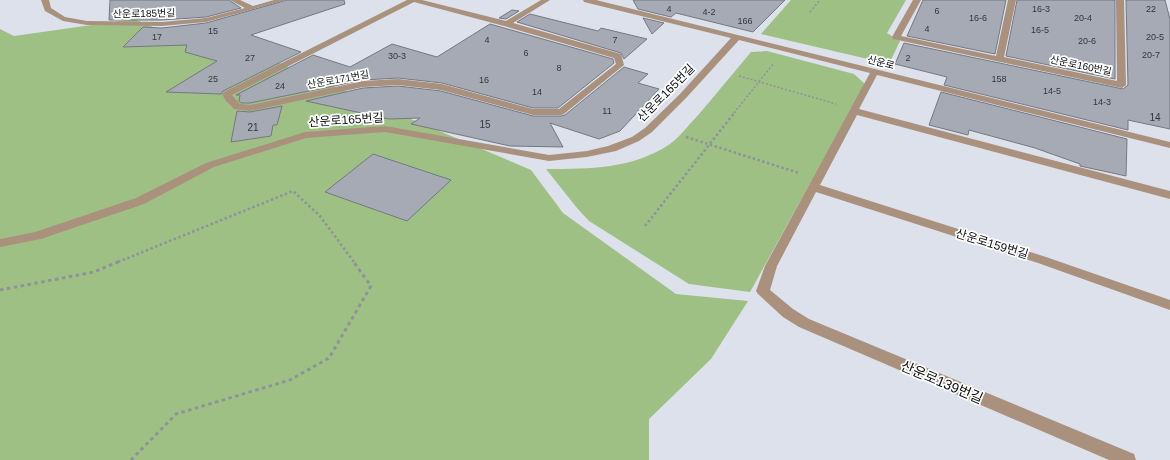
<svg xmlns="http://www.w3.org/2000/svg" width="1170" height="460" viewBox="0 0 1170 460" font-family="Arial,'Noto Sans KR',sans-serif">
  <style>
    .green { fill: #9fc085 }
    .building { fill: #a5aab4; stroke: #737882 }
    .lines { fill: none; stroke-linecap: round; stroke-linejoin: round }
    .path-far2 { stroke: #8e929a; stroke-width: 1.5; stroke-dasharray: 2 2; stroke-linecap: butt }
    .path-far1 { stroke: #8e929a; stroke-width: 2.5; stroke-dasharray: 2.5 2.5; stroke-linecap: butt }
    .path { stroke: #8e929a; stroke-width: 3; stroke-dasharray: 3.5 3.5; stroke-linecap: butt }
    .minor { fill: #aa917d; fill-rule: evenodd }
    .labels { text-anchor: middle; stroke-width: 3.5; stroke-linejoin: round; paint-order: stroke }
    .far-number-label { font-size: 9px; fill: #34363b }
    .far-street-label { font-size: 10px; fill: #0e1013; stroke: #fff }
    .number-label { font-size: 10px; fill: #34363b }
    .street-label { font-size: 12px; fill: #0e1013; stroke: #fff }
    .near-street-label { font-size: 14px; fill: #0e1013; stroke: #fff }
  </style>
  <rect width="100%" height="100%" fill="#dce1ec"/>
  <path class="green" d="M791,0H906L887,33L900,41L889,64L761,34Z
    M134,19L160,30L237,45L531,170L563,213L676,294L748,301L711,359L649,419V460H0V29L14,36Z
    M767,51L854,74L865,84L750,292L689,284L589,221L577,208L546,169C589,169 633,169 670,144C681,136 690,123 700,113C717,93 734,72 751,52Z"/>
  <path class="building" d="M110,0H229L241,8L206,17L162,20H109Z
    M287,0H344L345,4L251,35L301,52L223,91L221,94L166,92L217,61L185,52L187,45L123,47L143,27L162,28L206,23Z
    M633,0H785L753,32L676,13L671,17L638,9Z
    M923,0H1006L995,54L907,36Z
    M1017,0H1115V79L1006,56Z
    M1126,0H1165L1170,19V129L1128,120V130L944,85L947,77L895,64L904,43L1123,89L1128,85Z
    M512,10L519,11L506,19L499,18Z
    M530,14L598,31L601,28L647,39L624,59L621,53L517,22Z
    M643,18L664,23L652,34Z
    M490,24L613,59L614,63L558,108H533L442,83L398,78L363,80L250,103H241L239,101L240,95H236L313,55L350,67L392,44L437,57Z
    M624,67L648,74L638,83L659,89L620,131L599,139L550,123L563,147L510,146L411,124L420,118L389,119L306,101L363,88L398,86L441,91L533,116H561L565,115Z
    M941,92L1127,139L1126,176L1080,166V164L1035,148L969,130L968,135L929,125Z
    M282,106L277,125H273L271,136L231,142L237,111L250,112Z
    M373,154L451,180L407,221L325,192Z"/>
  <g class="lines">
    <path class="path-far2" d="M810,12L820,0
      M739,76L836,104
      M734,113L774,63"/>
    <path class="path-far1" d="M686,137L799,173
      M645,226L735,112
      M118,262L293,191L320,216L354,262"/>
    <path class="path" d="M0,290L94,272L120,261
      M131,460L176,414L290,380L329,358L371,286L353,261"/>
    <path class="minor" d="M41,0H49L51,8L65,17L87,21L162,22L206,18L245,8L230,0H240L253,6L274,0H286L206,22L162,26L87,25L63,21L45,11Z
      M407,0H422L506,21L541,0H550L513,23L621,54L624,65L564,114L561,115H533L441,90L398,85L363,87L250,111L234,109L226,101L222,94L224,92ZM414,2L504,26L614,58L616,64L559,109H533L442,84L398,79L363,81L250,105L240,104L232,95Z
      M583,0H596L1170,142V148L877,75L859,109L1170,191V199L857,115L820,185L1046,257L1170,300V310L1038,263L816,192L777,266L770,290L793,309L809,319L1134,454L1136,460H1109L799,327L783,317L758,294L756,291L765,266L870,73L739,40L686,98L652,132L639,141L616,151L587,157L549,161L385,132L306,138L214,167L144,204L41,239L0,247V239L35,232L136,198L206,163L305,132L385,126L549,155L587,151L608,146L632,137L645,128L680,94L731,38L584,2Z
      M913,0H921L901,36L996,56L1008,0H1016L1004,57L1117,81L1116,0H1124L1126,85L1122,88L893,39L892,37Z"/>
  </g>
  <g class="labels">
    <g class="far-number-label">
      <text x="669" y="12">4</text>
      <text x="1041" y="12">16-3</text>
      <text x="1151" y="12">22</text>
      <text x="937" y="14">6</text>
      <text x="709" y="15">4-2</text>
      <text x="978" y="21">16-6</text>
      <text x="1083" y="21">20-4</text>
      <text x="745" y="24">166</text>
      <text x="927" y="32">4</text>
      <text x="1040" y="33">16-5</text>
      <text x="213" y="34">15</text>
      <text x="157" y="40">17</text>
      <text x="1155" y="40">20-5</text>
      <text x="487" y="43">4</text>
      <text x="615" y="43">7</text>
      <text x="1087" y="44">20-6</text>
      <text x="526" y="56">6</text>
      <text x="1151" y="58">20-7</text>
      <text x="397" y="59">30-3</text>
      <text x="250" y="61">27</text>
      <text x="908" y="61">2</text>
      <text x="559" y="71">8</text>
      <text x="213" y="82">25</text>
      <text x="999" y="82">158</text>
      <text x="484" y="83">16</text>
      <text x="280" y="89">24</text>
      <text x="1052" y="94">14-5</text>
      <text x="537" y="95">14</text>
      <text x="1102" y="105">14-3</text>
      <text x="607" y="114">11</text>
    </g>
    <g class="far-street-label">
      <text transform="translate(144 13) rotate(-1)" y="4">산운로185번길</text>
      <text transform="translate(881 62) rotate(14)" y="4">산운로</text>
      <text transform="translate(1081 65) rotate(12)" y="4">산운로160번길</text>
      <text transform="translate(338 79) rotate(-10)" y="4">산운로171번길</text>
    </g>
    <g class="number-label">
      <text x="1155" y="121">14</text>
      <text x="485" y="128">15</text>
      <text x="253" y="131">21</text>
    </g>
    <g class="street-label">
      <text transform="translate(666 93) rotate(-45)" y="4">산운로165번길</text>
      <text transform="translate(346 120) rotate(-4)" y="4">산운로165번길</text>
      <text transform="translate(992 244) rotate(17)" y="4">산운로159번길</text>
    </g>
    <g class="near-street-label">
      <text transform="translate(942 382) rotate(23)" y="5">산운로139번길</text>
    </g>
  </g>
</svg>
